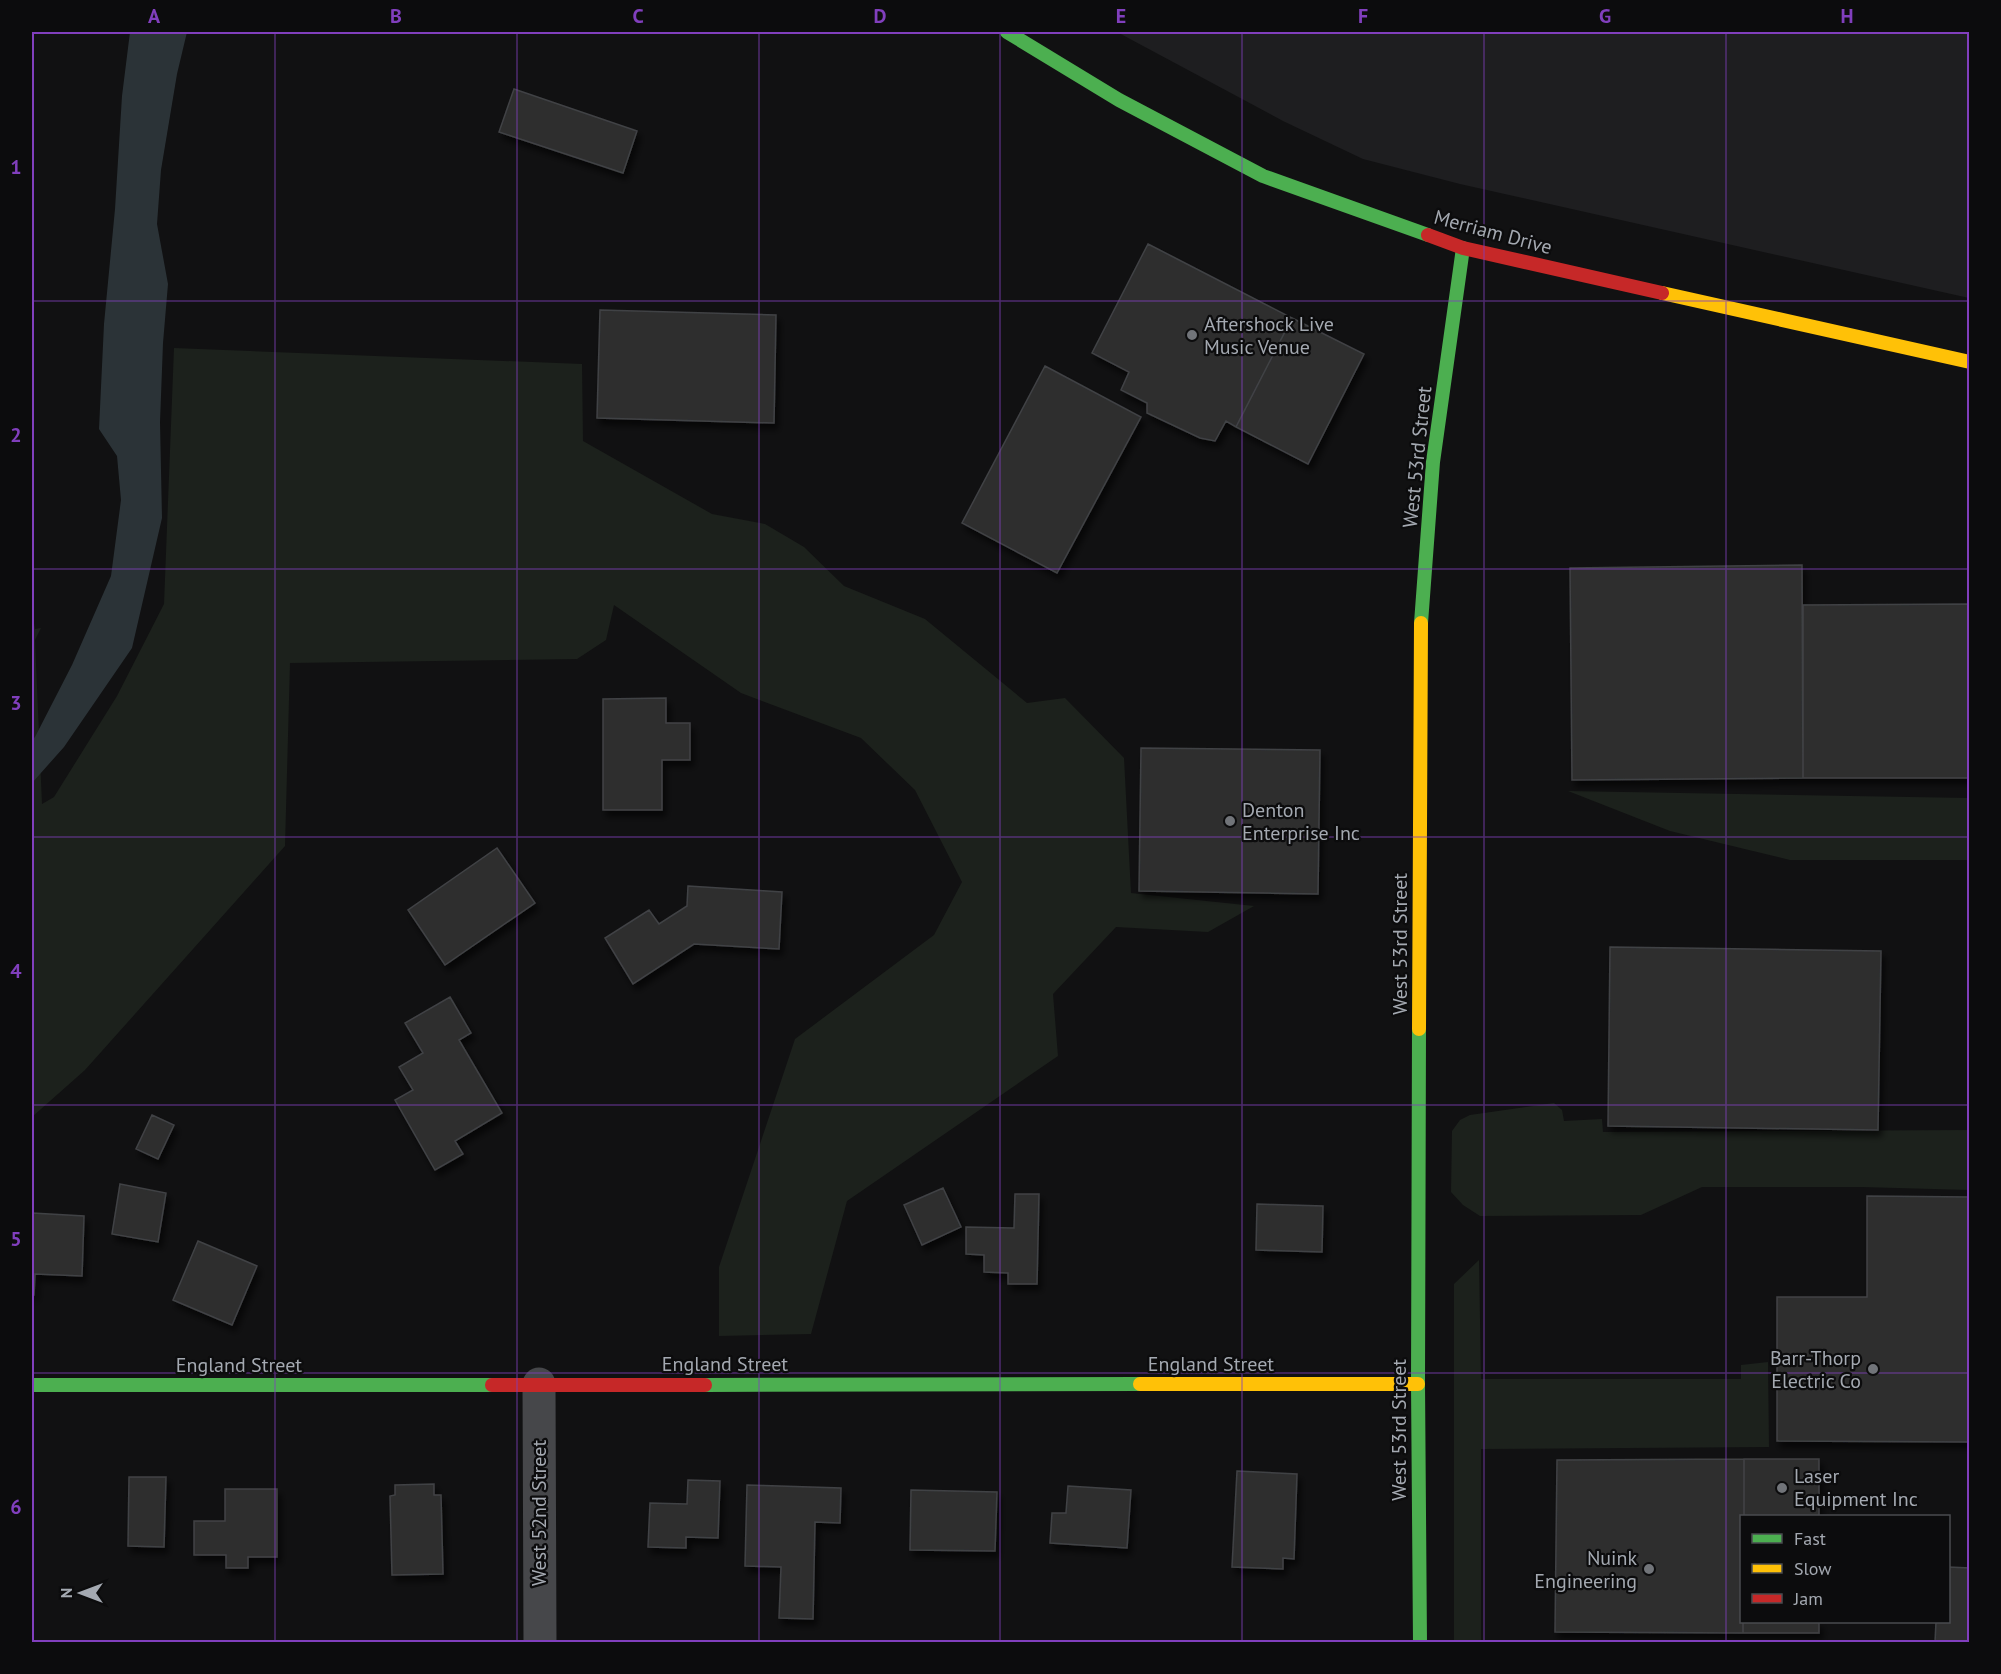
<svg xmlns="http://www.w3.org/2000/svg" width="2001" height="1674" viewBox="0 0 2001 1674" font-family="'PT Sans',sans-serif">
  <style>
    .built { fill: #1e1e20 }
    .green { fill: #1c211c }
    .water { fill: #2b3337 }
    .building { fill: #2d2e2f; stroke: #414245; stroke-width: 1.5; filter: url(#shadow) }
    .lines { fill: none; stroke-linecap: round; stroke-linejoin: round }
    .street { stroke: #46474a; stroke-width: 33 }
    .fast { stroke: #4caf50; stroke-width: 14 }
    .slow { stroke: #ffc107; stroke-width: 14 }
    .jam { stroke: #c62828; stroke-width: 14 }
    .grid { fill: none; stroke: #813fbd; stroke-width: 1.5; stroke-opacity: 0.55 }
    .poi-dot { fill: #717479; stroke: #0c0c0d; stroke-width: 2 }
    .labels { text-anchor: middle; stroke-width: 4.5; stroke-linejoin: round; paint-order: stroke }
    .street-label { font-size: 20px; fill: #a4a9b1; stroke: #0c0c0d }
    .poi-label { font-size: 20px; fill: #a4a9b1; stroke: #0c0c0d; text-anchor: start }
    .neatline { fill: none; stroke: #813fbd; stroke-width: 2 }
    .grid-label { font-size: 20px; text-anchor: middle; font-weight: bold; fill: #813fbd }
  </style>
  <defs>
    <filter id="shadow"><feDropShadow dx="3.5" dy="6" stdDeviation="3" flood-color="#0009"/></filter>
  </defs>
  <rect width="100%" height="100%" fill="#111112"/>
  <path class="built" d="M1117,32H1969V298L1460,184L1363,159L1283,121Z"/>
  <path class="green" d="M174,348L582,364L583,441L712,514L765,524L804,547L844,586L925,619L1027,703L1065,698L1124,758L1131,893L1254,906L1208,932L1116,927L1053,994L1058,1056L847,1201L811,1334L719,1336V1267L795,1039L934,935L962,882L915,790L861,738L741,693L614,605L606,640L577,659L290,663L285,846L85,1070L32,1117V623H34L35,629L41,628L35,640L42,804L54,797L117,696L164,604Z
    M1568,791L1969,798V860H1790L1670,831Z
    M1554,1103L1562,1110L1564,1121L1602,1119L1603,1132L1969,1130V1190L1861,1187H1702L1641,1215L1480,1216L1463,1205L1451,1192L1452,1131L1460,1120L1470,1115Z
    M1479,1260L1481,1379H1741V1365L1768,1362L1769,1447L1481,1449V1642H1454V1284Z"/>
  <path class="water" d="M130,32H187L177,74L161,170L157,224L168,284L163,343L160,422L162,518L132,648L64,747L32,783V740L35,737L72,665L111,576L121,500L117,456L99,429L104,324L115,209L122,96Z"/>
  <path class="building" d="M514,89L637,131L623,173L499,132Z
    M1148,244L1292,318L1236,427L1226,421L1215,441L1200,438L1147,413V403L1121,390L1129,372L1092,353Z
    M600,310L776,315L774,423L597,418Z
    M1292,318L1364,354L1308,464L1236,427Z
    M1045,366L1141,417L1057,573L962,523Z
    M1802,565L1803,778L1572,780L1570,568Z
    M1970,604V778H1803V605Z
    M666,698V723H690V760H662V810H603V699Z
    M1141,748L1320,750L1318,894L1139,891Z
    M497,848L535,903L445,965L408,910Z
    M688,886L782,892L779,949L694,944L633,984L605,938L649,910L659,924L687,906Z
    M1610,947L1881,951L1878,1130L1608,1126Z
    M450,997L471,1033L459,1040L502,1113L455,1141L463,1154L435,1170L395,1100L413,1090L399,1067L423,1053L405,1023Z
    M152,1115L174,1125L158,1159L136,1149Z
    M120,1184L166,1193L158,1242L112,1234Z
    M943,1188L961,1227L922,1245L904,1205Z
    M1015,1194H1039L1037,1284H1008V1273L984,1272V1255L966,1254V1227L1014,1228Z
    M1867,1196L1970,1197V1442L1777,1441V1297H1867Z
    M1257,1204L1323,1206L1322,1252L1256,1250Z
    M32,1213L84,1216L82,1276L35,1274L34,1295H32Z
    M198,1241L257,1266L232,1325L173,1300Z
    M1744,1459V1516H1742V1622H1743V1633L1555,1632L1557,1460Z
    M1744,1459H1819V1516H1744Z
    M1237,1471L1297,1474L1294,1559L1283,1558V1569L1232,1567Z
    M129,1477H166L164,1547L128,1546Z
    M688,1480L720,1481L718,1538L686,1537V1548L648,1547L650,1503L687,1504Z
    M434,1484V1495H441L443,1574L392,1575L390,1496L395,1495V1485Z
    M747,1485L841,1488L840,1523L815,1522L813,1619L779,1618L781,1567L745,1566Z
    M1068,1486L1131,1490L1127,1548L1050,1543L1052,1513H1066Z
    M225,1489H277V1557H248V1568H226V1555H194V1521H225Z
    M911,1490L997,1492L995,1551L910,1550Z
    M1948,1567L1970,1568V1642H1935L1936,1622H1948Z
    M1743,1622H1819V1633H1743Z"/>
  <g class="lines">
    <path class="street" d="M539,1384L540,1642"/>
    <path class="fast" d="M1007,32L1119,100L1263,176L1428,235
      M1421,623L1433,462L1463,248
      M1419,1029L1418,1384L1420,1642
      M32,1385H492
      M705,1385L1140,1384"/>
    <path class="slow" d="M1662,293L1970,362
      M1419,1029L1421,623
      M1140,1384H1418"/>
    <path class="jam" d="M1428,235L1463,248L1662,293
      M492,1385H705"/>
  </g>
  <path class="grid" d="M275,32V1642M517,32V1642M759,32V1642M1000,32V1642M1242,32V1642M1484,32V1642M1726,32V1642M32,301H1970M32,569H1970M32,837H1970M32,1105H1970M32,1373H1970"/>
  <g class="poi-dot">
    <circle cx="1192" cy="335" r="6"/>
    <circle cx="1230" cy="821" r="6"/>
    <circle cx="1873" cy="1369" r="6"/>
    <circle cx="1782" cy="1488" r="6"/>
    <circle cx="1649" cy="1569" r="6"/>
  </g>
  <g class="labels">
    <g class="street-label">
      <text transform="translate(1493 232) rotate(15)" y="7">Merriam Drive</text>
      <text transform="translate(1417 457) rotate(-84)" y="7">West 53rd Street</text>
      <text transform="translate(1400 944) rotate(-90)" y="7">West 53rd Street</text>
      <text x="725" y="1371">England Street</text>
      <text x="1211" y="1371">England Street</text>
      <text x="239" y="1372">England Street</text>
      <text transform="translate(1399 1430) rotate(-90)" y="7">West 53rd Street</text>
      <text transform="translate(539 1513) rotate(-90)" y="7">West 52nd Street</text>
    </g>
    <g class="poi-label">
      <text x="1204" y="331">Aftershock Live<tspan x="1204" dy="23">Music Venue</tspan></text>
      <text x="1242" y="817">Denton<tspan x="1242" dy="23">Enterprise Inc</tspan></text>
      <text x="1861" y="1365" text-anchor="end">Barr-Thorp<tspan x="1861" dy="23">Electric Co</tspan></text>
      <text x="1794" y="1483">Laser<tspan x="1794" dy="23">Equipment Inc</tspan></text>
      <text x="1637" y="1565" text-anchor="end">Nuink<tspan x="1637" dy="23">Engineering</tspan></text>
    </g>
  </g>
  <rect width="2001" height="1674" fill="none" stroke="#0c0c0d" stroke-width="66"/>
  <rect x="1740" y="1515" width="210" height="108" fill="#0c0c0d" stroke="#494b4f" stroke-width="1.5"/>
  <rect x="1752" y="1534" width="30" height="9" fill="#4caf50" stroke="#494b4f" stroke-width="1.5"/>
  <text x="1794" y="1545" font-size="18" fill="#a4a9b1">Fast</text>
  <rect x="1752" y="1564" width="30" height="9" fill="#ffc107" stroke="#494b4f" stroke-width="1.5"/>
  <text x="1794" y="1575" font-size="18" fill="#a4a9b1">Slow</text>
  <rect x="1752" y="1594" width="30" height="9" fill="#c62828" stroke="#494b4f" stroke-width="1.5"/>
  <text x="1794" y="1605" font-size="18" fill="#a4a9b1">Jam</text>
  <g transform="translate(81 1593) rotate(270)" stroke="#0c0c0d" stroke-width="4.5" paint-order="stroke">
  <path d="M0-4.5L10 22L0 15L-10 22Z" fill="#a4a9b1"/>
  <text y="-9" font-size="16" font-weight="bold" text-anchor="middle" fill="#a4a9b1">N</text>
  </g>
  <rect x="33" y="33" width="1935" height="1608" class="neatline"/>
  <g class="grid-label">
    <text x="154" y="23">A</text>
    <text x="396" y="23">B</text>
    <text x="638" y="23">C</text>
    <text x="880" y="23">D</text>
    <text x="1121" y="23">E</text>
    <text x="1363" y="23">F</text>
    <text x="1605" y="23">G</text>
    <text x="1847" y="23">H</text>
    <text x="16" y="174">1</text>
    <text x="16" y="442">2</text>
    <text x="16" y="710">3</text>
    <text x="16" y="978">4</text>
    <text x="16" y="1246">5</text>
    <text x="16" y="1514">6</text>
  </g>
</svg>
